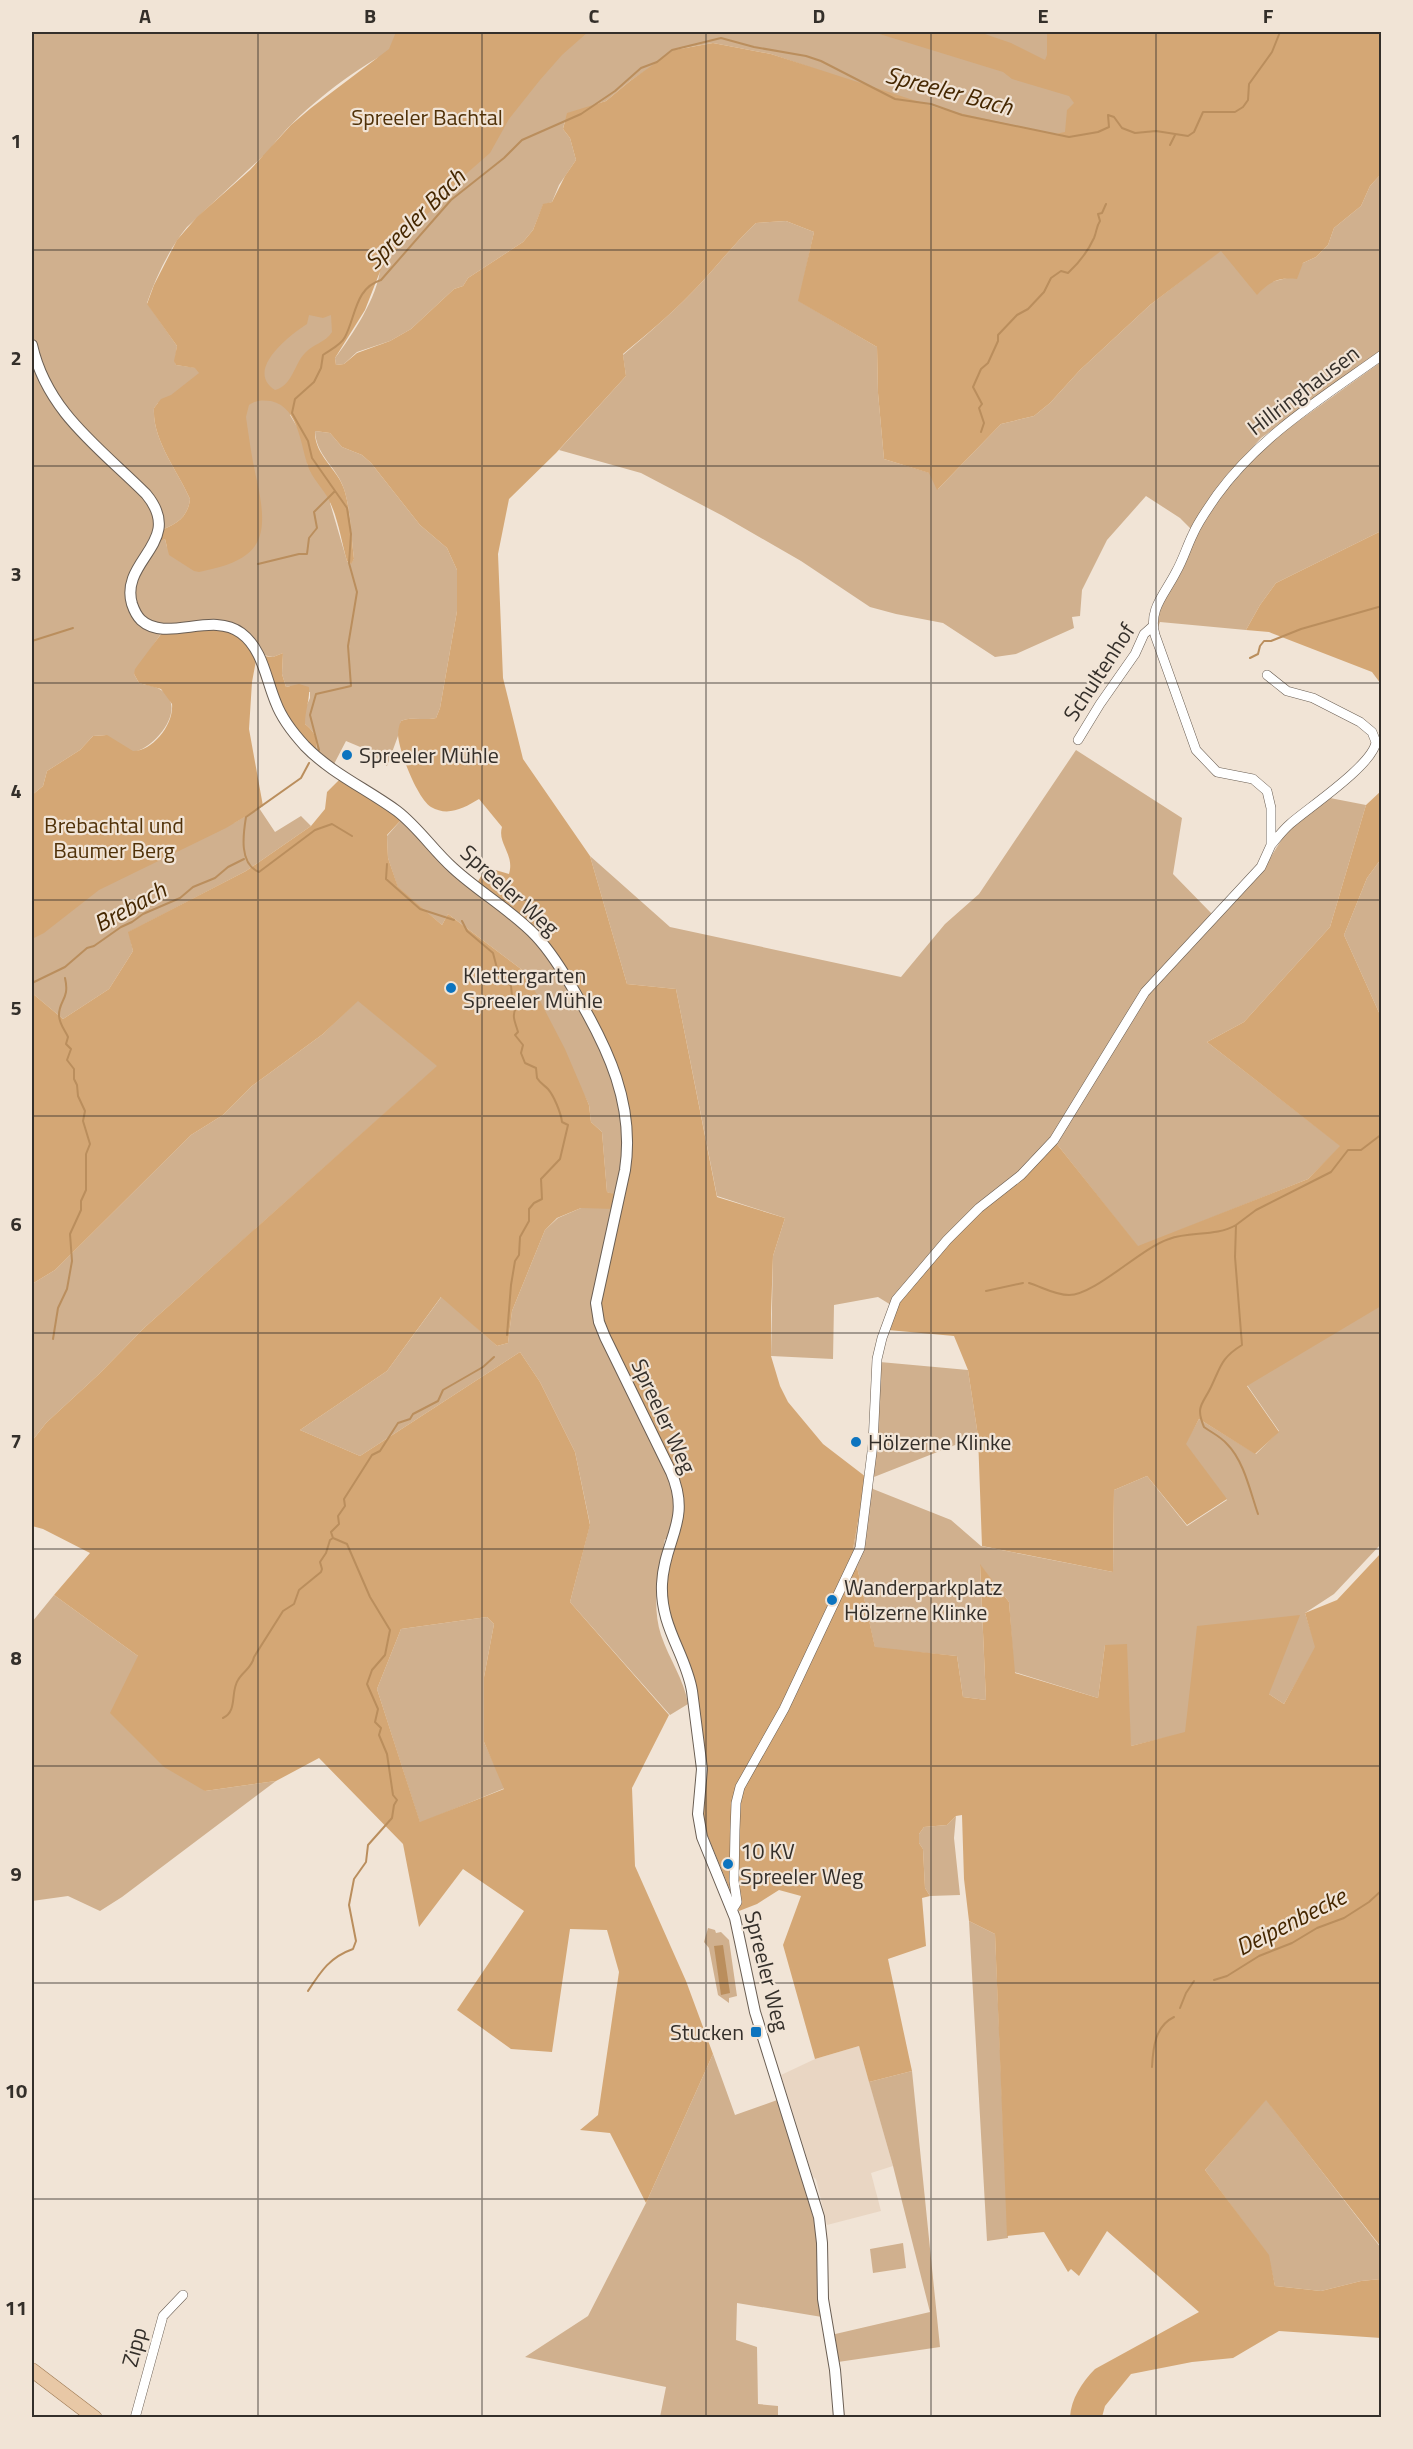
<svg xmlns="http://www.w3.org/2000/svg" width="1413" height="2449" viewBox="0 0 1413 2449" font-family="'Titillium Web',sans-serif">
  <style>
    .built { fill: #e9d6c3 }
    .green { fill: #d0b08e; fill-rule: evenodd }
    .forest { fill: #d4a775; fill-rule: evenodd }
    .water { fill: #ba8e5d }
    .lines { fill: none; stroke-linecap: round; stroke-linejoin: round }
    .stream { stroke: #ba8e5d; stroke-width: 2 }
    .minor-casing { stroke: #6a5e53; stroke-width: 10 }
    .tertiary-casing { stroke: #6a5e53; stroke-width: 12 }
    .primary-casing { stroke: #9f7b54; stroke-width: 15 }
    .minor { stroke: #fff; stroke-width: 9 }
    .tertiary { stroke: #fff; stroke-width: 10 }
    .primary { stroke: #e8c8a6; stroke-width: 14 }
    .grid { fill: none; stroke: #342f2a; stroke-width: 1.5; stroke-opacity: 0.55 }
    .poi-dot { fill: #0d74bf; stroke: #f1e4d6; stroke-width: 2 }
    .labels { text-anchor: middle; stroke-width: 4.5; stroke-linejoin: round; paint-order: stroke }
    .park-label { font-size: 22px; fill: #503108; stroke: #f1e4d6 }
    .street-label { font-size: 22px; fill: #342f2a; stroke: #f1e4d6 }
    .poi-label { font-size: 22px; fill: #342f2a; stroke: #f1e4d6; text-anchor: start }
    .water-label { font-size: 24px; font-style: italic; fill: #452700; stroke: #f1e4d6 }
    .neatline { fill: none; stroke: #342f2a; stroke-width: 2 }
    .grid-label { font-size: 20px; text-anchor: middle; font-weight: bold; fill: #342f2a }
  </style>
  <rect width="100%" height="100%" fill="#f1e4d6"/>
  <path class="built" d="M859,2046L893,2166L871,2173L881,2211L827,2225L816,2179L813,2177L781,2075L815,2059Z"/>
  <path class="green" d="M32,32H1051L1058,74L1103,98L1126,118L1151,126C1175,112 1186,57 1194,32H1279L1268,55L1248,85L1241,107L1234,111L1200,112L1191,134C1179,137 1169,133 1157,133C1146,132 1138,137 1128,132C1120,128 1117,119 1109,117L1108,125L1097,130L1055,134L969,118L909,101L771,54L713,43L679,49L630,81L606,101L597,104L583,117L565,120L563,129L570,138L576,160L559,185L552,202L543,205L533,230L523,242L468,278L463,286L454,289L411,329L390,341L357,352L344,364L336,365L335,358C352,336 378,296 380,269L359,298L354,299C351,314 352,337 338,346C331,350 325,349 320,355L322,373L320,377L307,384L296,395L290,415L308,445L305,452L308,466L327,476L336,492L330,503L347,561L350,564L354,559C351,536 351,511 344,489C337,467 316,456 315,431L330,433L342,447L362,455L371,463L420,525L447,548L457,570V611L440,708L436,718C425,721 410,716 401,721L398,736L387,766L365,749L346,741L333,766L316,750C318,738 314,731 305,724V709L310,698V692L291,693L290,686L286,687L282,674L283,653L273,657L258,654C253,648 249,640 243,635C223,618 187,626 164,629L134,674L139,683C146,685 156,686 161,690C188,707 157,745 137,751L234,823L259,808L275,832L301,816L311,826L246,871L129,932L133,951L109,989L63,1019L32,993V803L41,798L48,780L106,735L93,736L80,750L47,771L43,786L32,795V354C48,397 62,418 96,449C103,454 111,463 117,466C79,431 43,398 32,345ZM379,57L287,142L271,148C296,114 343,78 379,57ZM263,156L264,161L427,203L343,292L319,296L266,332L239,376L227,372L176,365L175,361L177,346L147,303C156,277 169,249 187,227ZM158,403L197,470L205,495L203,509L197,520L186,530L172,538L167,547L165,539L158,542C134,576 116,592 150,626C139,621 134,614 131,602C124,566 164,551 157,516C154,499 138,489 127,476C146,490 159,507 159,531C175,525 188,518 190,499C178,471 152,440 154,408Z
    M1381,174V352L1261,438L1241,460L1191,529L1180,518L1146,496L1107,540L1082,590L1080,616L1072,617L1074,628L1016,654L995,657L943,623L896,614L870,607L801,561L723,516L641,473L559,450L626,376L623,355C651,331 678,308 702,282C720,262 736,242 756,223L786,221L814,232L799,301L877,347L878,393L884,459L930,473L938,489L1001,424L1034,416L1050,403L1080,370L1150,305L1221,250L1267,283L1287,278L1303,263L1316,257L1328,245L1334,228L1361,206L1370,186Z
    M1381,362V531L1276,583L1260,605L1246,630L1160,622L1157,630V611L1198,529L1221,496L1268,443Z
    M1076,750L1182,818L1173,874L1212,914L1173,956L1055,1135L891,1305L878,1297L834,1305L833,1359L771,1356L773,1256L785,1218L717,1196L676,989L627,984L590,856L670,927L901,977L945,924L979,894Z
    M1330,798L1366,805L1330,927L1244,1022L1207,1042L1341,1146L1308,1179L1138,1247L1056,1143L1148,993L1265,866L1289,828Z
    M401,820L532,937L560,973L610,1067L625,1125L618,1196L607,1192L602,1132L591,1122L589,1105L525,972L448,914L442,925L398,888L388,858L387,836Z
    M1381,859V1017L1344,935L1367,878Z
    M358,1000L438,1066L144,1328L99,1374L46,1423L32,1441V1284L55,1270L191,1135L223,1115L252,1086L323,1034Z
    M602,1207L614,1209L673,1471L676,1539H665C659,1570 651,1604 661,1635C669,1659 684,1679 688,1704L670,1715L570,1602L590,1524L575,1452L540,1382L520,1352L360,1456L300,1430L387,1371L442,1296L497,1346L508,1343L512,1311L545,1230L558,1218L581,1208Z
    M1381,1305V1544L1334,1594L1305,1613L1316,1647L1284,1704L1269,1694L1185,1733L1131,1746L1105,1645L1098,1698L1014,1672L1009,1602L980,1565L986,1700L963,1697L957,1656L875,1648L853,1549L866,1477L873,1489L951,1520L981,1546L1113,1572L1114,1490L1147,1476L1187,1526L1227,1500L1185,1444L1199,1419L1256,1454L1279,1431L1247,1385Z
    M880,1362L968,1370L978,1436L874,1477L872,1475Z
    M54,1595L138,1656L205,1791L276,1781L122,1897L100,1911L68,1896L32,1901V1622Z
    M487,1617L494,1624L484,1677V1742L505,1788L420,1823L377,1689L401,1629Z
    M956,1816L954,1838L960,1895L930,1896L925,1888L923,1849L919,1843V1834L924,1827L947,1825Z
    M969,1921L995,1934L1008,2238L987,2241Z
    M708,1928L715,1930L716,1933L721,1932L729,1940L737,1996L729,1998V2003L718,1995L709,1948L704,1942Z
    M713,2054L735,2115L780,2099L815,2224L822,2317L737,2303L736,2340L757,2347L758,2404L778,2406V2417H660L666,2387L525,2357L588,2316L646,2203Z
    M912,2071L940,2347L838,2362L831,2335L930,2312L893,2166L869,2082Z
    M1266,2099L1381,2248V2279L1361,2281L1321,2291L1275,2286L1268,2255L1205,2170Z
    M903,2243L906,2268L873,2273L870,2249Z"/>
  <path class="forest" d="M396,32H588L562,55L540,80L509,119L490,153L458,181L401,243L381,269L365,310L335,358L336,365L344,364L357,353L390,341L411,329L454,289L463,286L468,278L523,242L533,230L543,204L552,202L565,176L576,160L570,138L563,129L567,113L606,101L630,81L674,50L713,43L771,54L941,109L1055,134L1065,132L1067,110L1074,103L1069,96L1012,79L1003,72L873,32H979L1011,43L1045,60L1047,55V32H1381V174L1370,186L1361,206L1334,228L1328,245L1316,257L1303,263L1297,279C1278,277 1269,282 1257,295L1221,251L1150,305L1080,370L1050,403L1034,416L1001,424L937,490L929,473L884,459L878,393L877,347L798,301L814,232L786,221L756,223C736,242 720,262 702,282C678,308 651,331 623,354L626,376L556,453L509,499L498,554L503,678L523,759L590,856L627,984L676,989L717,1197L785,1218L773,1256L771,1314V1356L780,1386L788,1402L823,1444L866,1477L853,1549L875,1647L957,1656L963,1697L986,1700L980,1564L1009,1602L1015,1673L1098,1698L1105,1645L1127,1644L1131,1746L1185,1732L1197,1626L1300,1615L1269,1694L1284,1704L1315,1647L1305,1613L1337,1600L1381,1553V2247L1266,2100L1205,2170L1269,2255L1275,2286L1321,2291L1361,2281L1381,2279V2338L1279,2331L1233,2358L1192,2362L1131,2374L1105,2406L1102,2417H1070C1071,2399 1082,2382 1095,2369L1199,2312L1107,2231L1079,2276L1071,2269L1068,2272L1044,2232L1007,2236L995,1934L969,1921L964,1879L962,1815L956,1816L947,1825L924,1827L919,1834V1843L923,1849L925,1888L930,1896L922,1898L926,1946L888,1959L912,2071L869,2082L859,2046L815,2059L783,1945L801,1896L779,1890L757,1904L739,1911L703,1825L705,1769L695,1690L692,1677L673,1634L666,1599L667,1569L682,1520V1495L673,1471L608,1336L599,1309L614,1215L627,1159V1125L620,1088L602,1041L555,959L534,935L452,867L476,885L484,871L492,869L509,874C515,854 497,844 502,827L479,799C464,808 448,817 431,807C417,798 399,751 398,735C398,730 399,725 401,721C410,716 424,721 436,718L440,708L457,611V570L447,548L420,525L371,463L362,455L342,447L330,433L315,431C314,455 337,468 344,489C351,511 351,536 354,559L351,564L347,561C341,540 338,517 328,498C323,489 315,481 310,471C300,449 301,408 271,401C262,400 256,400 249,405L246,417C249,438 252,460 257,481C270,540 261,560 199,572L194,571L169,555L165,539L159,542C139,570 112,600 151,626C142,622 136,616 133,606C122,574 154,559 159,531C175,525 188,518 190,499C178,471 152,440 154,408L161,399L171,395L199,373L195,368L176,365L174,361L177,346L147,304L154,285L177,240L197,217L250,170L291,125L311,108L389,49ZM309,315L323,318L331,315L332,332C325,343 313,344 305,353C294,364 293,385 275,390C244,370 290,335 307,324Z
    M1381,531V684L1372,672L1269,632L1246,630L1260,605L1276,583Z
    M202,626L241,635L257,655L252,682L249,729L263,806L226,828L99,890L44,933L32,939V795L43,786L47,771L80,750L93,736L107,735L133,751C153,751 174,724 172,704L161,689L139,683L134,674L135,669L164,630Z
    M283,653L282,674L286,687L299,684L309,687C310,700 305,710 305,724C314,731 318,738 316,750C283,721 277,696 263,656L273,657Z
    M340,779L401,820L387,835L388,858L398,887L442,925L448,914L525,972L565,1049L589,1105L591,1122L602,1132L607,1192L618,1195L614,1209L581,1208L557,1218L545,1230L512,1311L508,1343L497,1346L441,1297L387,1371L300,1430L360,1456L520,1352L540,1382L575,1452L590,1525L570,1602L669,1715L632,1788L635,1866L686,1981L713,2054L646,2203L610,2133L580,2130L598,2115L619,1972L607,1930L570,1929L552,2052L511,2049L457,2010L524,1911L463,1869L419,1927L403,1844L319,1758L276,1781L205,1791L164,1767L110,1713L138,1656L54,1595L90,1553L43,1529L32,1526V1441L46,1423L99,1374L144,1328L437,1066L358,1001L323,1034L252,1086L223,1115L191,1135L55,1270L32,1284V993L63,1019L109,989L133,951L128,932L246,871L311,826L325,809L327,792ZM487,1617L494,1624L484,1677V1742L504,1789L420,1822L377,1689L401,1629Z
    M1381,791V859L1367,878L1344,935L1381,1017V1306L1247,1386L1279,1432L1255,1454L1199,1419L1186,1444L1227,1499L1187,1525L1147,1476L1114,1490L1113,1572L982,1546L978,1436L968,1370L954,1336L888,1330L901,1298L947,1244L1056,1143L1138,1246L1308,1179L1340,1146L1207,1042L1244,1022L1330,927L1366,805Z"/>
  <path class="water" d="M723,1945L730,1993L721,1995L714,1946Z"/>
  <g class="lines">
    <path class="stream" d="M1170,145L1175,135
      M981,432L984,423L979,408L982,404L973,387L981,369L988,363L998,341V335L1017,315L1028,309L1044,292L1051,278L1061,271L1068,273C1079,263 1088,251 1094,238C1097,231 1096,227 1100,221L1098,214L1102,213L1106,204
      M258,564L299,554H307L309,538L317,528L314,512L335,491
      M32,641L73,628
      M1250,658L1258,654L1260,646L1264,641H1271L1301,629L1382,606
      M319,750L310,715L316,694L351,686L348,646L357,592L349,563L351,534L347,508L312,458L308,441L292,413L295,399L314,382L321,368L323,355C330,350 341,345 345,337C356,316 355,288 381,280L451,200L504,158L522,140L581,114L615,91L641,68L657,62L672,50L721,38L754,47L806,56L821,61L895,99L931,104L962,115L1069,137L1098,132L1109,127L1108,115L1114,117L1122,128L1135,133L1156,131L1188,136L1194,132L1203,112H1235L1243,107L1248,100L1249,84L1272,52L1280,32
      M309,763L301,778L246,817C243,835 239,864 259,872L315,830L332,824L352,836
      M387,864L386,879L420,909L454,920
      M462,921L467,931L493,953L498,972L511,986L513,1005L516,1008C511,1016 516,1024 518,1032L515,1035L523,1045L521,1053L525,1063L536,1068L537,1078C540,1083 544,1085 548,1089C554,1096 561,1113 562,1122L568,1125L560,1159L541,1179L542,1199L534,1203L529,1209V1221L520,1237L519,1255L515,1261L511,1285L507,1335
      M32,983L65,967L87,948L94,946L121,927L132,922L143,914L180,898L193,887L215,878L228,867L244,859
      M1029,1283C1042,1287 1055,1295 1069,1295C1095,1295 1141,1248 1169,1239C1190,1231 1216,1237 1236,1225
      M986,1291L1023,1283
      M53,1339L58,1308L67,1289L72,1261L70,1234L81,1210V1201L86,1190V1154L90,1144L83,1121L85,1111L78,1096L77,1085L74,1079V1069L67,1060L71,1049L66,1044L68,1037C65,1030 59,1024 59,1015C59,1000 70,999 65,978
      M1258,1514C1250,1491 1244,1461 1227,1444C1220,1436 1212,1433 1204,1427C1195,1406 1203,1404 1211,1387C1221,1366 1221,1358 1242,1345L1235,1257L1236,1225L1256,1210L1331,1172L1348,1150H1361L1382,1134
      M223,1718C238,1711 230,1692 238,1680C243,1671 252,1668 254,1657L283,1611L294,1604L299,1590L321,1572L322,1569L320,1562L326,1553L330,1540L333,1538
      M1214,1980L1227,1976L1259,1956L1292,1943L1317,1928L1344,1918L1369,1902L1382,1890
      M308,1991C321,1971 330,1957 353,1949L356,1941L349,1905L354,1879L366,1862L368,1845L392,1818L394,1805L397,1800L393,1795L387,1754L379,1735L381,1728L375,1722L378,1709L367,1684L372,1670L385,1655L390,1630L370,1597L347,1544L333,1538L331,1532L339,1524L338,1516L345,1506L344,1499L372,1455L380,1451L398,1423L410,1419L413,1414L438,1401L443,1390L483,1367L494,1357
      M1180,2008L1186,1993L1194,1981
      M1152,2067C1153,2048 1155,2026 1174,2017"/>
    <defs>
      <path id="minor" d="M1267,675L1287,691L1313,698L1360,722L1372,732L1376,742C1373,765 1308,808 1290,824C1283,830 1277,838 1271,845
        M1078,740L1100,704L1135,654L1144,634L1153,626
        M732,1910L737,1902L734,1881L735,1830L736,1803L740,1787L784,1709L860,1548L873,1444L877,1359L882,1338L896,1300L947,1240L979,1208L1021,1175L1054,1140L1145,992L1261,867L1271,845V808L1267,791L1253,779L1217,772L1196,750L1155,635C1148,609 1165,594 1176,572C1183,560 1187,546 1193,534C1199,520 1209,507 1217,495C1261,435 1322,398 1382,355
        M135,2418L163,2316L183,2295"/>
      <path id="tertiary" d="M32,345C47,412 100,448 146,494C186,542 119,560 132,604C134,610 137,616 141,620C166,643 212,611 241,633C263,649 266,680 276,703C282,719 294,734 305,746C331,773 367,789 397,811C418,827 433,850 453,868C479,892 511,910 536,936C552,953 564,973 576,994C608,1048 635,1105 625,1170L596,1303L599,1322L605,1337L671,1472C692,1521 664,1539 662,1584C660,1627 686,1654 692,1691L702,1769L698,1814L702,1837L735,1918L755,2012L819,2217L822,2243L823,2299L835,2370L839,2418"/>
      <path id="primary" d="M32,2370L95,2418"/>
    </defs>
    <use href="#minor" class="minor-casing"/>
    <use href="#tertiary" class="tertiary-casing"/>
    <use href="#primary" class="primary-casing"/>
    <use href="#minor" class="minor"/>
    <use href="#tertiary" class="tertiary"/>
    <use href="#primary" class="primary"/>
  </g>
  <path class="grid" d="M258,32V2418M482,32V2418M706,32V2418M931,32V2418M1156,32V2418M32,250H1382M32,466H1382M32,683H1382M32,900H1382M32,1116H1382M32,1333H1382M32,1549H1382M32,1766H1382M32,1983H1382M32,2199H1382"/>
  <g class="poi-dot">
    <circle cx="347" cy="755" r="6"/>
    <circle cx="451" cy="988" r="6"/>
    <circle cx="856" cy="1442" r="6"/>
    <circle cx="832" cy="1600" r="6"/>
    <circle cx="728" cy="1864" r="6"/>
    <rect x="750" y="2026" width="12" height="12" rx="3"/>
  </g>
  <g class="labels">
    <g class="park-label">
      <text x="427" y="125">Spreeler Bachtal</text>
      <text x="114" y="833">Brebachtal und<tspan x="114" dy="25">Baumer Berg</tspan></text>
    </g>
    <g class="street-label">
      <text transform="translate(1303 390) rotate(-37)" y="8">Hillringhausen</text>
      <text transform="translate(1099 672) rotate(-57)" y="8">Schultenhof</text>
      <text transform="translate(510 890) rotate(42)" y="8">Spreeler Weg</text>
      <text transform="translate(664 1416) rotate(65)" y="8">Spreeler Weg</text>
      <text transform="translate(767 1971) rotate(76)" y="8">Spreeler Weg</text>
      <text transform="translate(134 2347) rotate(-75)" y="8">Zipp</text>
    </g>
    <g class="poi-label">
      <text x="359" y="763">Spreeler Mühle</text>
      <text x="463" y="983">Klettergarten<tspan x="463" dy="25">Spreeler Mühle</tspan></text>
      <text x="868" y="1450">Hölzerne Klinke</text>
      <text x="844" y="1595">Wanderparkplatz<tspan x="844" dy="25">Hölzerne Klinke</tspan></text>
      <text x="740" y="1859">10 KV<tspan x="740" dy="25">Spreeler Weg</tspan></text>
      <text x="744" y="2040" text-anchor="end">Stucken</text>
    </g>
    <g class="water-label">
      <text transform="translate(949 91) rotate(15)" y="8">Spreeler Bach</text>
      <text transform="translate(415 219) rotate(-45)" y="8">Spreeler Bach</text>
      <text transform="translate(130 907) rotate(-29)" y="8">Brebach</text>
      <text transform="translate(1291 1922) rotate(-27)" y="8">Deipenbecke</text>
    </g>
  </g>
  <rect width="1413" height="2449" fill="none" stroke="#f1e4d6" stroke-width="66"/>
  <rect x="33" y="33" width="1347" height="2383" class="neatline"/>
  <g class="grid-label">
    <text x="145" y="23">A</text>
    <text x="370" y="23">B</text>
    <text x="594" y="23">C</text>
    <text x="819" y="23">D</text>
    <text x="1043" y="23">E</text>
    <text x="1268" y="23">F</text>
    <text x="16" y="148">1</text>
    <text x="16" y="365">2</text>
    <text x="16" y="581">3</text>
    <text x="16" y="798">4</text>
    <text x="16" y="1015">5</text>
    <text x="16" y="1231">6</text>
    <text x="16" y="1448">7</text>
    <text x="16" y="1665">8</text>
    <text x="16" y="1881">9</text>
    <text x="16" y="2098">10</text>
    <text x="16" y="2315">11</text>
  </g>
</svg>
